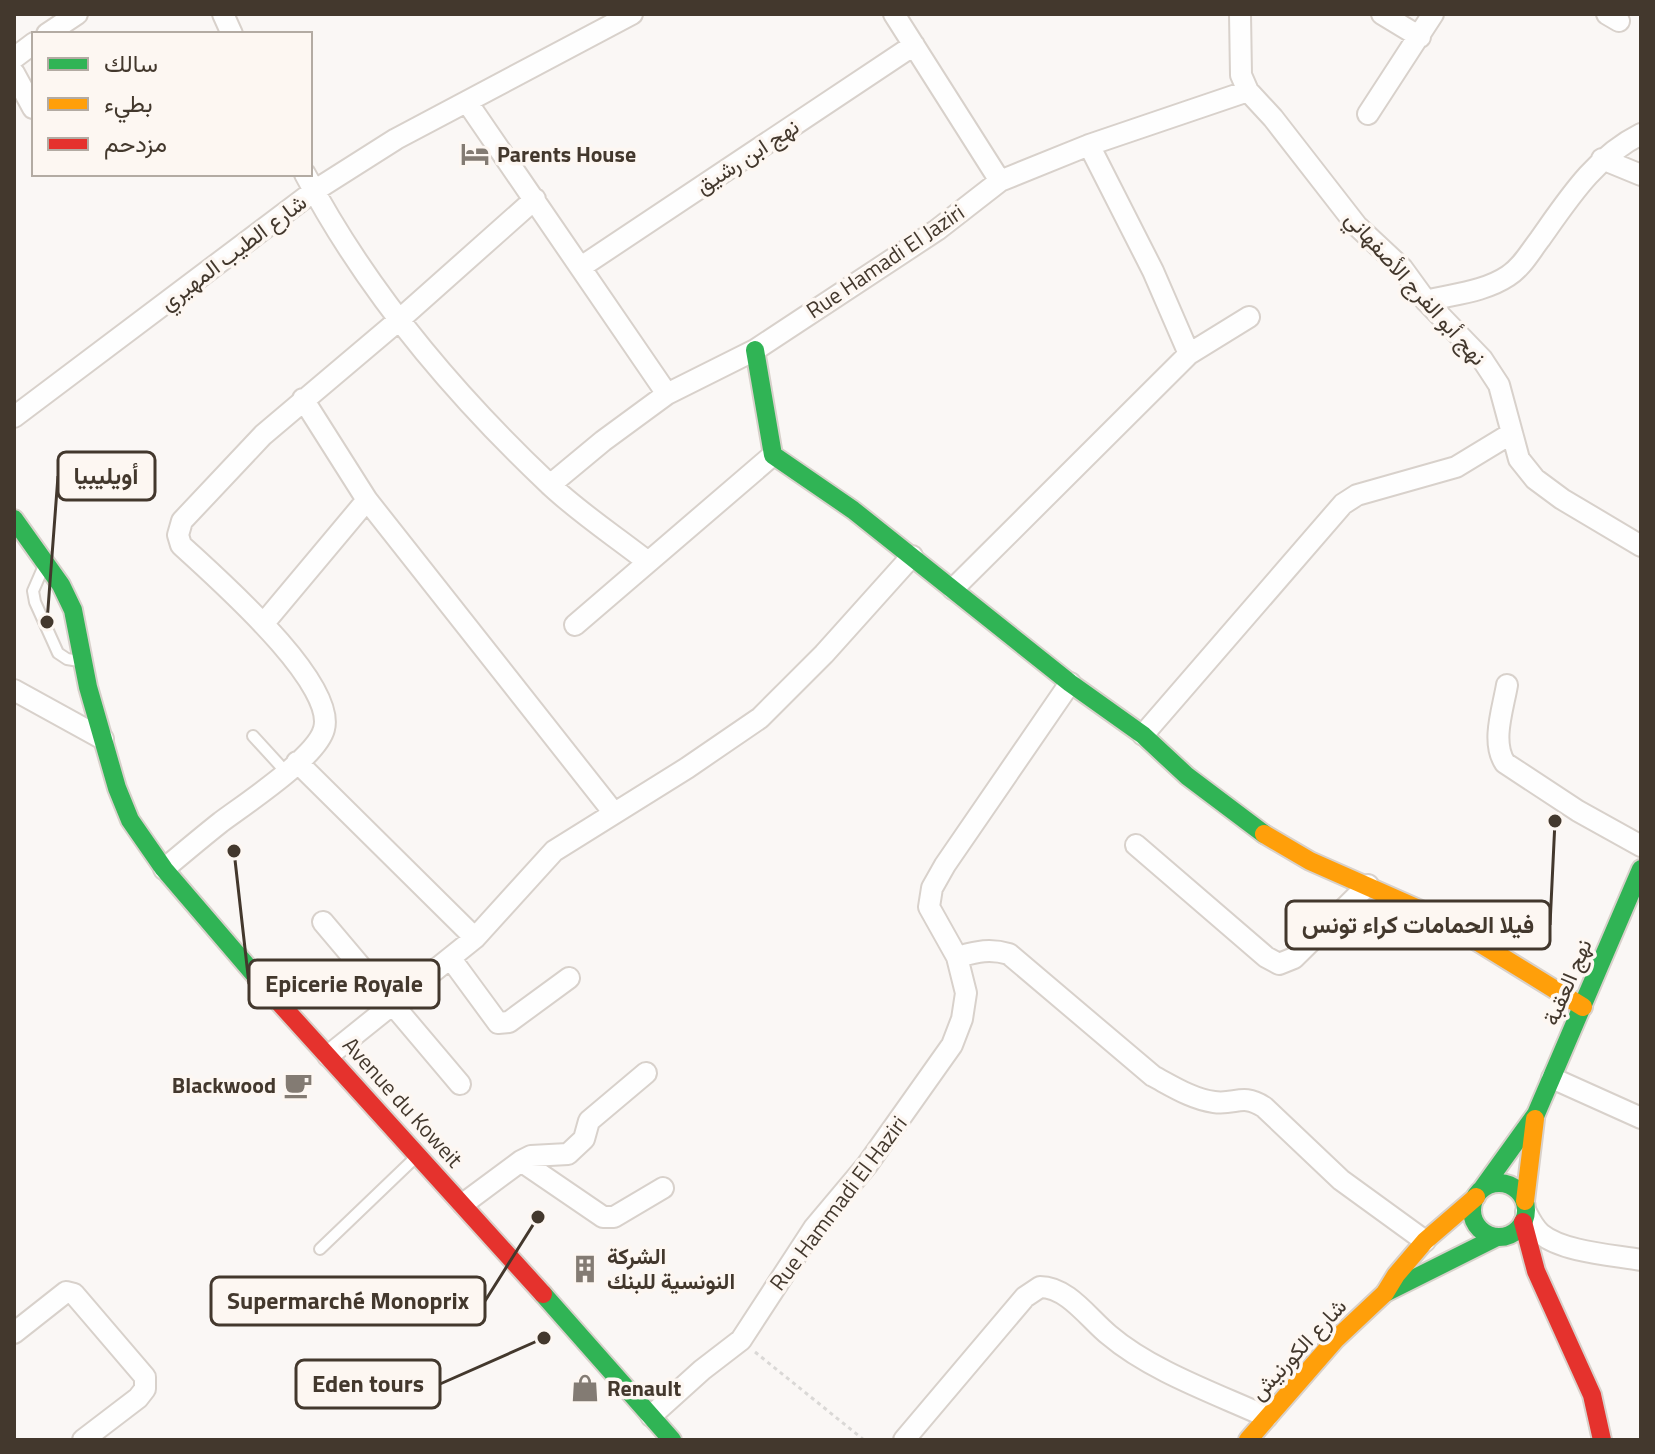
<svg xmlns="http://www.w3.org/2000/svg" width="1655" height="1454" viewBox="0 0 1655 1454" font-family="'Titillium Web',Vazirmatn,sans-serif">
  <style>
    .lines { fill: none; stroke-linecap: round; stroke-linejoin: round }
    .lane-casing { stroke: #d8d1cb; stroke-width: 14 }
    .street-casing { stroke: #d8d1cb; stroke-width: 24 }
    .fast-casing { stroke: #d8d1cb; stroke-width: 22 }
    .slow-casing { stroke: #d8d1cb; stroke-width: 22 }
    .jam-casing { stroke: #d8d1cb; stroke-width: 22 }
    .path { stroke: #dad8d6; stroke-width: 3; stroke-dasharray: 4 4; stroke-linecap: butt }
    .lane { stroke: #fefefe; stroke-width: 10 }
    .street { stroke: #fefefe; stroke-width: 20 }
    .fast { stroke: #30b455; stroke-width: 18 }
    .slow { stroke: #ff9f0a; stroke-width: 18 }
    .jam { stroke: #e5322d; stroke-width: 18 }
    .labels { text-anchor: middle; stroke-width: 7; stroke-linejoin: round; paint-order: stroke }
    .poi-label { font-size: 22px; font-weight: bold; fill: #43382d; stroke: #fdf7f2; text-anchor: start }
    .street-label { font-size: 22px; fill: #43382d; stroke: #fdf7f2 }
    .leader { fill: none; stroke: #43382d; stroke-width: 3 }
    .callout-dot { fill: #43382d; stroke: #fdf7f2; stroke-width: 3 }
    .callout { fill: #fdf7f2; stroke: #43382d; stroke-width: 3 }
    .callout-label { font-size: 24px; text-anchor: middle; font-weight: bold; fill: #43382d }
  </style>
  <rect width="100%" height="100%" fill="#faf7f5"/>
  <g class="lines">
    <defs>
      <path id="lane" d="M43,568L33,591L35,602L58,653L67,659L79,661
        M253,736L286,772
        M320,1249L417,1156"/>
      <path id="street" d="M223,14L232,34
        M894,14L1000,181
        M1240,14L1241,75L1248,91L1273,118L1357,226L1402,268L1426,301L1482,359L1499,385L1519,459L1535,479L1562,499L1641,546
        M1382,14L1420,37
        M1607,14L1619,21
        M47,34L77,14
        M14,58L34,43
        M14,73L33,108
        M467,102L667,394
        M1368,114L1433,14
        M1089,145L1153,271L1189,354
        M1602,159L1641,175
        M305,174C366,290 454,394 548,483C578,512 615,536 648,562
        M581,267L914,45
        M1426,301C1453,294 1484,292 1508,276C1522,267 1530,252 1540,239C1569,198 1595,157 1641,134
        M303,399L367,500L614,813
        M14,417L314,191L396,139L632,14
        M550,485L603,441L667,394L755,350L937,230L1000,181L1089,145L1248,91
        M953,589L1189,354L1249,317
        M264,623L367,500
        M575,625L773,455
        M1507,685C1503,709 1491,742 1505,763L1578,811L1641,846
        M14,690L103,739
        M1143,735L1343,504L1357,495L1456,467L1512,433
        M297,762L475,938
        M1136,845L1266,957L1279,964L1294,958L1368,885
        M164,869C183,853 202,837 221,822C245,804 317,757 324,729C337,682 214,576 181,545L178,535L182,521L263,435L399,320L535,199
        M323,922L460,1084
        M957,957C976,952 989,948 1009,954L1153,1076C1172,1086 1192,1099 1214,1102C1236,1105 1242,1093 1264,1107L1341,1180L1425,1241
        M451,959L498,1023L509,1022L569,978
        M328,1056L475,938L554,851L687,768L760,718L824,654L912,556
        M1552,1078L1641,1118
        M521,1161L603,1217H614L663,1188
        M463,1204L521,1161L531,1156L568,1154L584,1139L589,1121L646,1073
        M1526,1212C1530,1220 1534,1228 1541,1234C1563,1252 1613,1255 1641,1260
        M14,1333L66,1292L74,1294L145,1377V1389L138,1398L83,1440
        M651,1416L702,1370L741,1340L814,1228L867,1165L952,1045L962,1019L966,993L957,957L929,907L932,888L945,865L1070,683
        M904,1440L1025,1297L1040,1287C1068,1287 1089,1319 1109,1335C1151,1371 1217,1394 1267,1417"/>
      <path id="fast" d="M755,350L773,455L853,510L1070,683L1143,735L1187,776L1264,834
        M14,519L61,585L73,610L88,687L117,788L130,820L164,869L266,988
        M1472 1210a27 27 0 1 1 54 0a27 27 0 1 1-54 0Z
        M1482,1189L1536,1114L1641,869
        M1385,1293L1497,1237
        M543,1294L672,1440"/>
      <path id="slow" d="M1264,834L1310,861L1439,918L1583,1007
        M1525,1201L1535,1119
        M1248,1440L1335,1340L1385,1293L1396,1275L1425,1241L1476,1197"/>
      <path id="jam" d="M266,988L543,1294
        M1523,1222L1536,1271L1592,1395L1602,1440"/>
    </defs>
    <use href="#lane" class="lane-casing"/>
    <use href="#street" class="street-casing"/>
    <use href="#fast" class="fast-casing"/>
    <use href="#slow" class="slow-casing"/>
    <use href="#jam" class="jam-casing"/>
    <path class="path" d="M755,1352L864,1440"/>
    <use href="#lane" class="lane"/>
    <use href="#street" class="street"/>
    <use href="#fast" class="fast"/>
    <use href="#slow" class="slow"/>
    <use href="#jam" class="jam"/>
  </g>
  <defs>
    <symbol id="hotel-bare" viewBox="-9 -9 18 18"><path d="M-6-4.5h1.5V1H6V5H4.5V3h-9V5H-6ZM-4 0a1.8 1.8 0 1 1 3.6 0ZM.5 0V-2.5h3Q6-2.5 6 0Z" fill="#837b73" stroke="#fdf7f2" stroke-width="2.5" paint-order="stroke"/></symbol>
    <symbol id="cafe-bare" viewBox="-9 -9 18 18"><path d="M-5.5-4.5H6V0H3Q3 3.5 0 3.5H-2.5Q-5.5 3.5-5.5 0ZM3-3.2v2h1.7v-2ZM-6 4.5H4V6H-6Z" fill="#837b73" stroke="#fdf7f2" stroke-width="2.5" paint-order="stroke"/></symbol>
    <symbol id="building-bare" viewBox="-9 -9 18 18"><path d="M-4-6H4V6H1V3H-1V6H-4ZM-2.5-4.3h1.7v1.8h-1.7ZM.8-4.3h1.7v1.8H.8ZM-2.5-1h1.7V.8h-1.7ZM.8-1h1.7V.8H.8Z" fill="#837b73" stroke="#fdf7f2" stroke-width="2.5" paint-order="stroke"/></symbol>
    <symbol id="shop-bare" viewBox="-9 -9 18 18"><path d="M-5-2.5h2.3a2.7 3.5 0 0 1 5.4 0H5L5.5 6h-11ZM-1.5-2.5h3a1.5 2.3 0 0 0-3 0Z" fill="#837b73" stroke="#fdf7f2" stroke-width="2.5" paint-order="stroke"/></symbol>
  </defs>
  <g fill-rule="evenodd">
    <use href="#hotel-bare" x="455" y="134" width="40" height="40"/>
    <use href="#cafe-bare" x="278" y="1065" width="40" height="40"/>
    <use href="#building-bare" x="565" y="1249" width="40" height="40"/>
    <use href="#shop-bare" x="565" y="1368" width="40" height="40"/>
  </g>
  <g class="labels">
    <g class="poi-label">
      <text x="497" y="162">Parents House</text>
      <text x="276" y="1093" text-anchor="end">Blackwood</text>
      <text x="607" y="1264">الشركة<tspan x="607" dy="25">النونسية للبنك</tspan></text>
      <text x="607" y="1396">Renault</text>
    </g>
    <g class="street-label">
      <text transform="translate(747 156) rotate(-33)" y="8">نهج ابن رشيق</text>
      <text transform="translate(233 252) rotate(-37)" y="8">شارع الطيب المهيري</text>
      <text transform="translate(885 261) rotate(-34)" y="8">Rue Hamadi El Jaziri</text>
      <text transform="translate(1416 288) rotate(48)" y="8">نهج أبو الفرج الأصفهاني</text>
      <text transform="translate(1567 982) rotate(-67)" y="8">نهج العقبة</text>
      <text transform="translate(403 1102) rotate(48)" y="8">Avenue du Koweit</text>
      <text transform="translate(838 1203) rotate(-53)" y="8">Rue Hammadi El Haziri</text>
      <text transform="translate(1298 1349) rotate(-47)" y="8">شارع الكورنيش</text>
    </g>
  </g>
  <path class="leader" d="M47 622L58 476M1555 821L1550 925M234 851L249 984M538 1217L485 1301M544 1338L440 1384"/>
  <g class="callout-dot">
    <circle cx="47" cy="622" r="8"/>
    <circle cx="1555" cy="821" r="8"/>
    <circle cx="234" cy="851" r="8"/>
    <circle cx="538" cy="1217" r="8"/>
    <circle cx="544" cy="1338" r="8"/>
  </g>
  <g class="callout">
    <rect x="58" y="452" width="97" height="48" rx="8"/>
    <rect x="1286" y="901" width="264" height="48" rx="8"/>
    <rect x="249" y="960" width="190" height="48" rx="8"/>
    <rect x="211" y="1277" width="274" height="48" rx="8"/>
    <rect x="296" y="1360" width="144" height="48" rx="8"/>
  </g>
  <g class="callout-label">
    <text x="106" y="484">أويليبيا</text>
    <text x="1418" y="933">فيلا الحمامات كراء تونس</text>
    <text x="344" y="992">Epicerie Royale</text>
    <text x="348" y="1309">Supermarché Monoprix</text>
    <text x="368" y="1392">Eden tours</text>
  </g>
  <rect width="1655" height="1454" fill="none" stroke="#43382d" stroke-width="32"/>
  <rect x="32" y="32" width="280" height="144" fill="#fdf7f2" stroke="#b3aba3" stroke-width="2"/>
  <rect x="48" y="58" width="40" height="12" fill="#30b455" stroke="#b3aba3" stroke-width="2"/>
  <text x="104" y="72" font-size="24" fill="#43382d">سالك</text>
  <rect x="48" y="98" width="40" height="12" fill="#ff9f0a" stroke="#b3aba3" stroke-width="2"/>
  <text x="104" y="112" font-size="24" fill="#43382d">بطيء</text>
  <rect x="48" y="138" width="40" height="12" fill="#e5322d" stroke="#b3aba3" stroke-width="2"/>
  <text x="104" y="152" font-size="24" fill="#43382d">مزدحم</text>
</svg>
